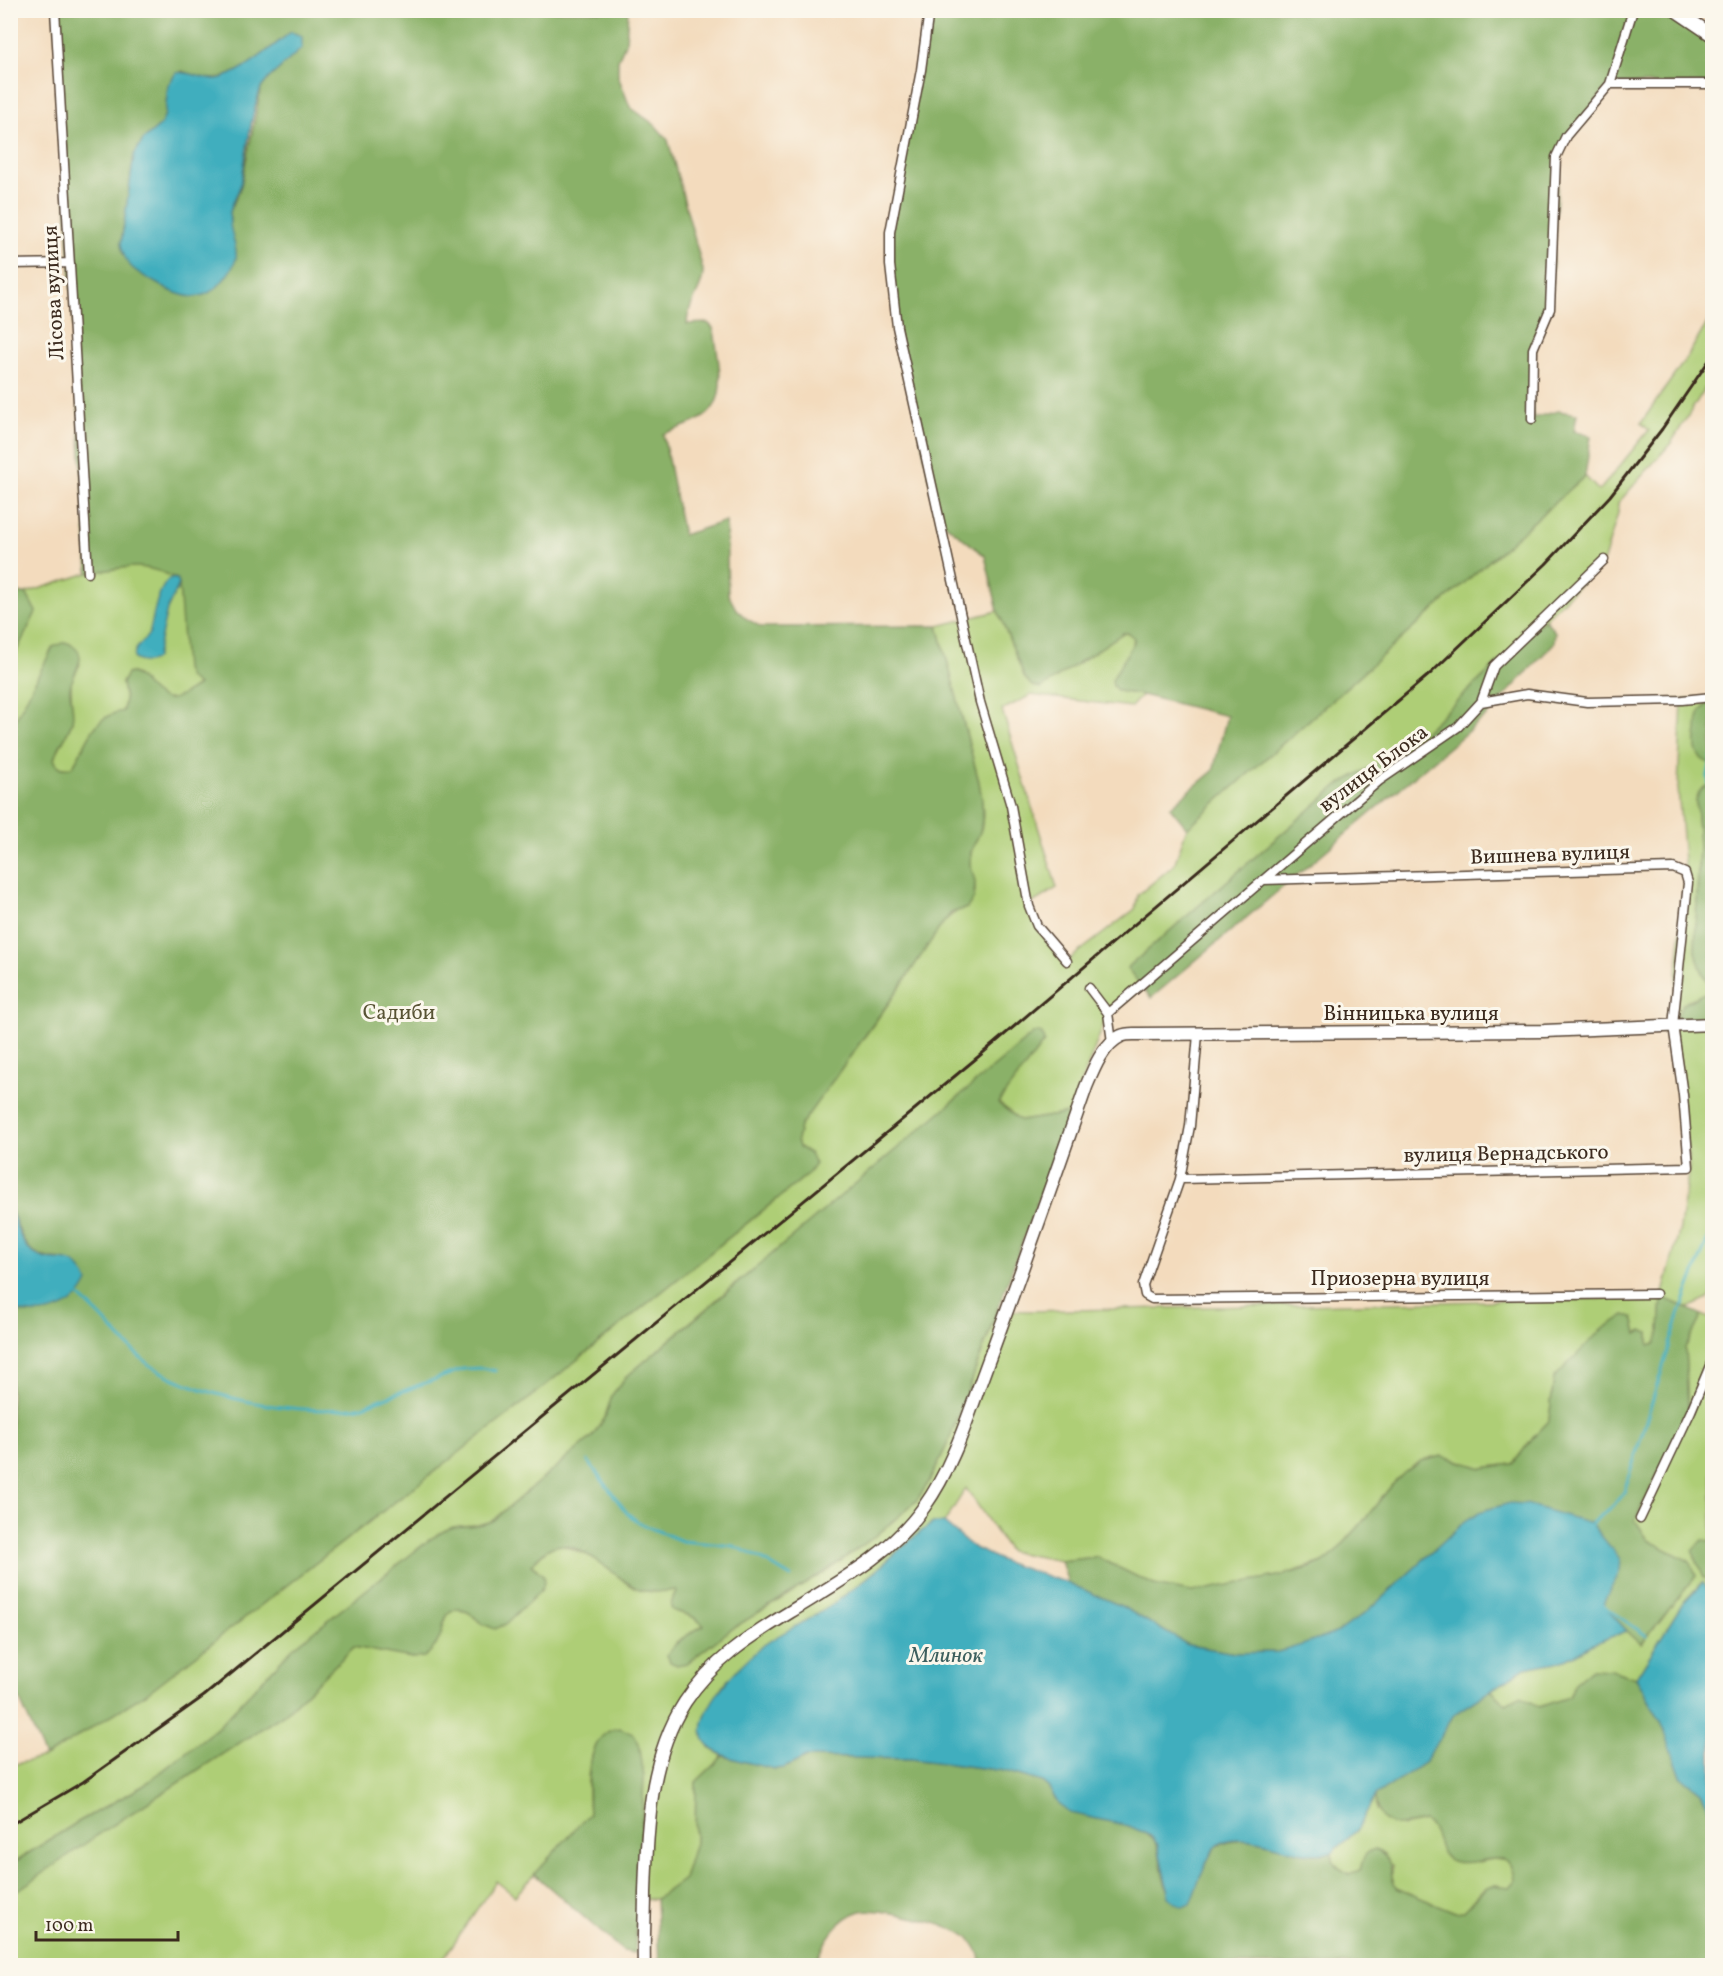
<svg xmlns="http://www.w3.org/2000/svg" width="1723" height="1976" viewBox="0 0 1723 1976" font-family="Vollkorn,serif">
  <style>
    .green { fill: #aece76; stroke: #747c4a; stroke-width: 1.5 }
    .forest { fill: #8ab167; stroke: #626e42; stroke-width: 1.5; fill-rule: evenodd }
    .water { fill: #41aebe; stroke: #3e6c6e; stroke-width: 1.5 }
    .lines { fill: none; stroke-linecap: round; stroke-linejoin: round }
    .stream { stroke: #41aebe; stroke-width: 3 }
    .street-casing { stroke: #574536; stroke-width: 11 }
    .secondary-casing { stroke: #574536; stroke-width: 15 }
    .street { stroke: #fff; stroke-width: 8 }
    .secondary { stroke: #fff; stroke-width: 12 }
    .rail { stroke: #3b2a1e; stroke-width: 3 }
    .labels { text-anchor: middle; stroke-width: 6; stroke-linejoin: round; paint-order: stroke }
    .street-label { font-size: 21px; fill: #3b2a1e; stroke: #fbf7ec }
    .park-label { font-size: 21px; fill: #585334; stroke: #fbf7ec }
    .water-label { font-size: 22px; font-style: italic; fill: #3d5f5e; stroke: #fbf7ec }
  </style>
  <rect width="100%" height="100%" fill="#fbf7ec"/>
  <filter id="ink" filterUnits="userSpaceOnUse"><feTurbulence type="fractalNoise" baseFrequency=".0167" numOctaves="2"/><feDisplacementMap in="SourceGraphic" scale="12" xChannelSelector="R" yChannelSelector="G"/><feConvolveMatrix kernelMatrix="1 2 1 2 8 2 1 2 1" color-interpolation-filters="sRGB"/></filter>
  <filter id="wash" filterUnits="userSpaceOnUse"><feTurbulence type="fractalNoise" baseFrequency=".008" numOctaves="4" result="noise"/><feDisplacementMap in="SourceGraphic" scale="24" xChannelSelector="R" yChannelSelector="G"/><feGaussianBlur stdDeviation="1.35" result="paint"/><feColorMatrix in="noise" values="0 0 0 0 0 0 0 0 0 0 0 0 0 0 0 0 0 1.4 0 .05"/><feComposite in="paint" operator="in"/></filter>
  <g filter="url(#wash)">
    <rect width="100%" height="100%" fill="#f3dbbd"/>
    <path class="green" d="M1712,315V377L1671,443L1618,503V513L1604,560L1545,619L1410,745L1338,785L1127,968L1142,983L1108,1013L1070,1113L1021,1121L998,1102L1044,1042L729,1289L625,1378L612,1395L605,1418L592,1437L492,1521C480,1527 468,1524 454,1527C445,1529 437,1535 429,1540L292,1649L217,1728L143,1786L78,1822L11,1864V1765L45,1757L147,1693L531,1397L808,1174L810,1154L799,1147L797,1140L800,1126C834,1078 869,1032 902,984C916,964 928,942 943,923C951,912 971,905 974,897C978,884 970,874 970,861C970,849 976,842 980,832C986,817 981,797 979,782L938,626L998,611L1025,678L1041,688L1123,633L1132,634L1134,638L1118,691L1142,695L1131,707L1031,695L1002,710L1057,888L1029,905L1033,919L1067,961L1135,909L1138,895L1174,865L1187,828L1585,476L1599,491L1649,430L1641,423L1687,357Z
      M134,566C150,566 163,572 177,579L198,685L178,698L170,700L10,962L122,734L137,675L132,673L127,674L122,683L125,699L123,711C90,717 89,744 72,767C64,770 57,768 54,759L72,723L71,682L80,664L53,647L11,730V662L36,612L26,593L88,573Z
      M1712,692V702L1704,707L1710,764H1712V787L1702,788L1696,800L1699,846L1695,952L1703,973L1712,989V994L1693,998L1682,1005L1712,1024V1295L1708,1299L1688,1308L1662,1298L1660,1331L1656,1344L1649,1346V1333L1637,1334L1633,1317L1625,1315L1554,1378L1549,1421L1531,1440L1513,1464L1482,1468L1451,1458L1432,1457L1421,1461L1412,1466L1392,1485L1361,1524L1335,1553L1323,1562L1283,1575L1207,1590L1192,1592L1179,1591L1154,1585L1097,1557L1061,1561L1009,1551L966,1488L944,1523H933L884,1565L826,1609L765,1644L722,1686L707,1714L703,1725V1737L710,1748L723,1756L696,1782L695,1843L684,1879L656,1899H638C639,1868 653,1748 628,1731H609C584,1751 587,1786 589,1814L515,1896L496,1881L439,1965H11L10,1895L96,1836L284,1714L354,1647L412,1658L424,1657L436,1645L448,1613L458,1609L468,1612L483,1624H506L542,1589L537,1569L531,1565L546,1550L554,1546L562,1545L595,1558L631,1586L653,1592L677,1590C664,1615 673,1609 691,1616C695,1618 700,1622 704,1625L676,1642L687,1663L730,1630L823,1573L877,1535L917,1500L929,1482L948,1443L998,1310L1029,1311L1662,1297L1680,1228L1689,1167L1673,1025L1685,873L1678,788L1682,700L1711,697Z
      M1702,1315L1712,1319V1597L1702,1582L1682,1604L1636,1678L1611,1670L1575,1683L1569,1697L1539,1707L1506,1704L1491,1690L1525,1668L1562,1661L1597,1642L1627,1631L1641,1644L1696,1576L1690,1562L1648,1540L1635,1520L1688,1410L1685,1348Z
      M1375,1796L1376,1810L1403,1826L1424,1821L1431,1824L1435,1830L1478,1862C1498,1858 1514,1852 1515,1880L1509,1888C1504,1888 1499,1884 1494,1885C1481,1886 1473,1904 1464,1911L1455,1912L1396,1888L1392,1881V1865L1349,1874C1338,1868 1333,1865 1332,1853L1357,1830Z"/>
    <path class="forest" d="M1664,10L1712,42V86L1708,84H1610L1560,146L1550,309L1535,342L1533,418L1558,411L1577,414L1574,431L1591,436L1585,476L1187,828L1170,807L1213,771L1227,716L1142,695L1118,691L1113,686L1112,680L1134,642V638L1128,633H1123L1041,688L1032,686L1025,678L998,611L985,556L938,518L897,327L889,247L929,11Z
      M55,11H628L626,42L618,60V76L630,107L655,125L668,140L703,270C704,289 687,304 687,324L708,323L713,328L715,336C718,363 730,401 702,418C690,425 676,429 663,434L683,535L726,521L728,594L736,609L747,619L761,627L938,626L979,782L982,800V821L980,832L971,851L970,864L975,881L974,898L967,908L951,913L943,923L902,984L800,1126L797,1140L799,1147L810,1154L815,1164L808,1174L531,1397L147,1693L45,1757L11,1680V1308C33,1319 61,1311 79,1296L64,1260C24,1258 25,1242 11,1210L10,730L53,647C61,643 67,640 74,647C89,659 71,673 70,689C70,699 75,711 72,721C69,735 58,745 54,759C57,768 64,770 72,767C89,743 90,717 123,711L125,699L122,683L127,674L132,673C138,676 142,680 147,686C167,708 176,699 198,685L189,678L185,669L179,584L177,579C141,560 125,568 88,573ZM291,32L302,48L269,78L261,88L241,186L230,212V232L213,290L195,297L123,254L121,244L134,155L143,140L161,125L165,114L168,85L182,71C193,76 203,79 214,79C240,77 271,47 291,32Z
      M11,593H26L36,612L11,662Z
      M1545,619L1555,632L1554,643L1486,716L1151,998L1127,968L1338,785L1410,745Z
      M1712,702V764C1694,759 1694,746 1697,730C1697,724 1697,716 1701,711C1704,707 1708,704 1712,702Z
      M1706,786L1712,787V989L1703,973L1695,952L1699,846L1696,800L1699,792Z
      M1702,994H1712V1024L1673,1025L1682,1005Z
      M1039,1032L1042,1034L1044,1042L998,1103L1021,1121L1070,1113L948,1443L929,1482L917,1500L877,1535L823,1573L730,1630L687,1663L677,1665L670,1662L667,1655C675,1641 690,1634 704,1625C700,1622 695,1618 691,1616C671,1608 665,1615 677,1590C664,1591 651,1594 639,1589C617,1581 578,1536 552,1547C544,1550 537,1558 531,1565L543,1575L544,1582L542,1589L506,1624L495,1629L483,1624L468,1612L458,1609C442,1613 445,1625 440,1637C437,1645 431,1652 424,1657L412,1658L354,1647L284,1714L96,1836L11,1895V1864L78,1822L143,1786L217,1728L292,1649L429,1540C437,1535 445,1529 454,1527C468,1525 479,1527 492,1521L592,1437L605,1418L612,1395L625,1378L1034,1033Z
      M1662,1297L1702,1315L1685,1348L1688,1410L1635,1520L1648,1540L1691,1562L1696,1576L1641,1644L1627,1631L1603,1605L1606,1594L1612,1584L1526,1504C1501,1503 1484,1509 1464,1522L1369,1610L1338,1632L1305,1645L1278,1652L1235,1653L1188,1645L1121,1606L1068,1583L1061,1561L1097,1557L1154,1585L1192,1592L1283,1575L1309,1568L1323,1562L1335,1553L1361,1524L1392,1485L1404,1473L1421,1461L1442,1456L1482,1468L1513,1464L1531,1440L1549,1421L1554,1378L1600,1331L1625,1315L1633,1317L1637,1334L1642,1331L1649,1333V1346L1656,1344L1660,1331Z
      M1702,1540L1712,1541V1582L1704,1577L1692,1550Z
      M1592,1669L1611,1670L1636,1678L1661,1721L1681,1776L1701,1792L1712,1814V1965H981C980,1955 975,1944 967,1937C955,1925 878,1907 861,1911C837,1918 822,1944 815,1965H659L656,1899L684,1879L695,1843L696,1782L723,1756L775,1769L784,1768L806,1757L911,1759L1005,1771L1042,1782L1049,1788L1059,1805C1082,1812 1152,1824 1158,1848C1163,1868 1162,1889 1176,1904L1216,1847C1241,1829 1276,1848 1303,1853C1312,1855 1323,1853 1332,1853C1333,1865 1338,1868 1349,1874L1360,1870C1363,1859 1364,1852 1375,1849C1398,1862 1386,1870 1396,1888L1455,1912L1464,1911L1487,1887L1494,1885L1509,1887L1515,1880C1513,1842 1480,1867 1456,1862C1433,1858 1442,1830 1424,1821C1396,1828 1378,1830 1375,1796L1425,1762L1454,1714L1491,1690L1506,1704L1522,1696L1539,1707L1569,1697L1575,1683Z
      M620,1728L633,1734L639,1743L644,1777L635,1953L623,1951L534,1874L589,1814C588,1789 584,1731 620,1728Z"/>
    <path class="water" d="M291,32L302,36V48L269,78L261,88C250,118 247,152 241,183C239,193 231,202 230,213C227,229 238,243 236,258C235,266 229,272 225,278C204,306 181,298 156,283C137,272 125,268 121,244L134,155L143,140L161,125L165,114L168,85L176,73C189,70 202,80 217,79C239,76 273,46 291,32Z
      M170,578L177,579L179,584L167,610L156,658C150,664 141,663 134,659C133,646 146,642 150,631C154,614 157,589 170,578Z
      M11,1210C16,1223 21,1245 33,1253C56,1269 73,1247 88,1282C85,1288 82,1294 77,1298C61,1313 31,1318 11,1308Z
      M1510,1503L1526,1504L1591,1523L1620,1559C1624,1576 1607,1588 1603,1605L1627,1631L1597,1642L1562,1661L1525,1668L1454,1714L1425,1762L1375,1796L1357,1830L1332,1853C1323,1853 1313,1855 1304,1853C1280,1849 1233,1827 1215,1848C1204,1861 1197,1888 1190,1904L1183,1907L1176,1904L1169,1897L1158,1845L1151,1836L1129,1826L1070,1813L1059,1805L1049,1788L1042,1782L1005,1771L911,1759L806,1757L784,1768L775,1769C756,1764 709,1758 703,1737C696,1708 743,1661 764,1645C783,1631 806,1622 827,1608C839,1600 851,1590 863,1581C887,1563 908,1539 933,1523H944L973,1547L1004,1562L1068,1583L1121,1606L1188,1645L1235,1653L1278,1652L1305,1644L1338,1632L1369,1610L1464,1522L1479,1512Z
      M1703,1582L1712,1597V1814L1701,1792L1681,1776L1661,1721L1636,1678L1682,1604Z"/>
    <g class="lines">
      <path class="stream" d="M1712,756L1708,776L1712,813
        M76,1294C84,1299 90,1307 97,1313C112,1328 126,1345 142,1359C187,1397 307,1419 363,1406L463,1369L482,1368L496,1371
        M588,1461L627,1513L639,1523L682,1541L734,1546L760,1558L791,1577
        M1588,1526L1613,1506L1624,1492L1679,1315L1712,1228
        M1602,1605L1647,1636"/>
    </g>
  </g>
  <g filter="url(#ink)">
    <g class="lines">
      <defs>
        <path id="street" d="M55,10L88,573
          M929,10L921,70L890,232V265L897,327L980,702L1011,806L1029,906L1037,926L1067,961
          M1610,84H1708
          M10,264L70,263
          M1532,419L1533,349L1550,309L1556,157L1566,136L1610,84L1633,10
          M1481,702L1494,666L1604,560
          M1089,988L1108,1013L1112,1042
          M1108,1013L1379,781L1458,727L1481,702L1527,694L1587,702L1682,700L1712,697
          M1198,1034L1190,1126L1180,1179L1143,1285L1145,1295L1152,1299L1656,1294
          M1180,1179L1689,1167L1683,1095L1673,1025L1688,883L1685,873L1673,868L1263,880
          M1640,1519L1691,1411L1712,1361"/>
        <path id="secondary" d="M1675,10L1712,35
          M644,1966C643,1941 645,1917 645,1893C647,1829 649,1758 685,1702C712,1661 749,1637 790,1612C838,1582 891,1554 924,1507C953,1467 968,1416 985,1370C1020,1276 1053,1182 1086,1087C1093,1070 1103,1044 1121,1036C1127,1033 1134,1034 1140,1034L1544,1031L1712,1024"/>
      </defs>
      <use href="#street" class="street-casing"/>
      <use href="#secondary" class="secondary-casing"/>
      <use href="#street" class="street"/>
      <use href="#secondary" class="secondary"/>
      <path class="rail" d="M10,1825L83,1782L204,1696L978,1057L1431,673L1546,564L1610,496L1662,429L1712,356"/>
    </g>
  </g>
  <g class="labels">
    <g class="street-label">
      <text transform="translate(53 293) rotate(-93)" y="7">Лісова вулиця</text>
      <text transform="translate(1373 768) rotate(-37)" y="7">вулиця Блока</text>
      <text transform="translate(1550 854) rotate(-2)" y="7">Вишнева вулиця</text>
      <text x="1411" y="1020">Вінницька вулиця</text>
      <text transform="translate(1506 1153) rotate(-1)" y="7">вулиця Вернадського</text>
      <text x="1400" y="1285">Приозерна вулиця</text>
    </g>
    <g class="park-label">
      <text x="399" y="1019">Садиби</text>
    </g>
    <g class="water-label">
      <text x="946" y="1662">Млинок</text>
    </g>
  </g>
  <rect width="1723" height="1976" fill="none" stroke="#fbf7ec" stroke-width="36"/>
  <path d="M36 1931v9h142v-9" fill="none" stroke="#3b2a1e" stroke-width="3"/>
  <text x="45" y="1931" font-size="18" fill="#3b2a1e" stroke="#fbf7ec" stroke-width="4.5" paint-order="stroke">100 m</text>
</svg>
